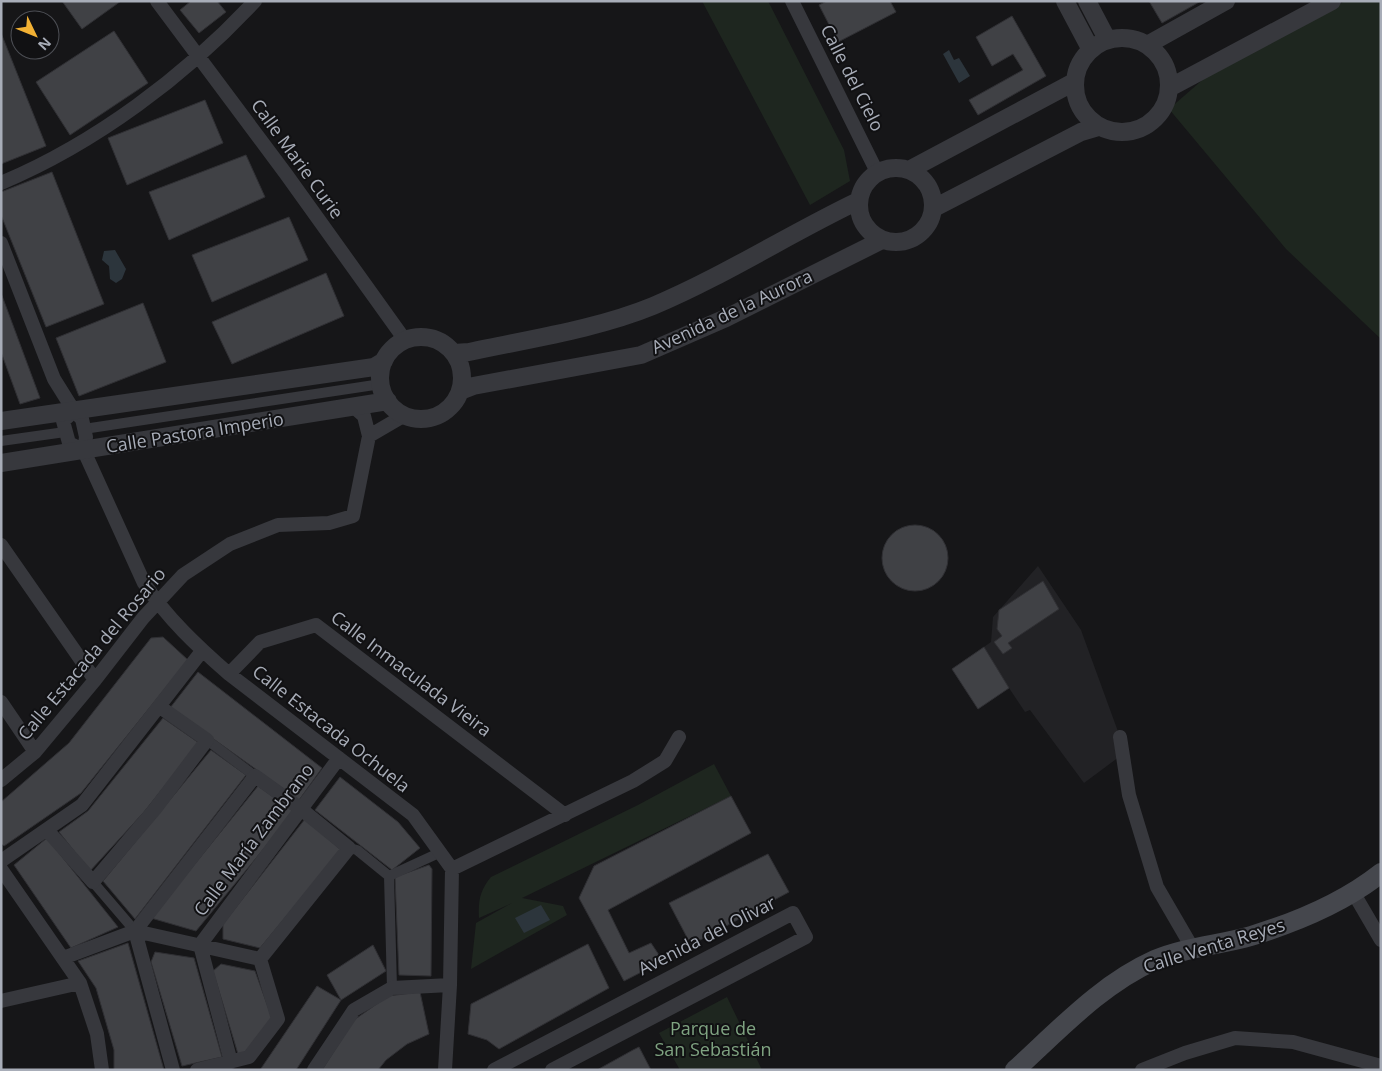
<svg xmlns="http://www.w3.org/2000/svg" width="1382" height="1071" viewBox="0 0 1382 1071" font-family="'Open Sans',sans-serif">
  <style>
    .built { fill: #222225 }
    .green { fill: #1e261f }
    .water { fill: #2c353c }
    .building { fill: #404145; stroke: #303034 }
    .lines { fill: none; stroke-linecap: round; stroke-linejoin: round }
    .pedestrian { stroke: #37383d; stroke-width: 10 }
    .minor { stroke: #37383d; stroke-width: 14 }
    .tertiary { stroke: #37383d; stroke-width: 18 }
    .secondary { stroke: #45474d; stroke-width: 20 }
    .labels { text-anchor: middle; stroke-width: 4; stroke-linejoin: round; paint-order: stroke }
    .street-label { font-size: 18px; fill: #a8adb8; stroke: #111113 }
    .park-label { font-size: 18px; fill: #7fa381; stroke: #111113 }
  </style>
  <rect width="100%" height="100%" fill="#161618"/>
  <path class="built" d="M1038,566L1081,630L1120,737L1123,754L1084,783L1030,710L1025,712L1009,688L978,709L952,669L991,642L993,617Z"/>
  <path class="green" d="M702,1H768L844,150L850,181L810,205Z
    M1345,1H1381V339L1286,249L1169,109L1207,76Z
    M714,764L731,796L522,898L563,906L567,915L471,969L476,923L512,903L479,918C478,901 480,890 491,877L638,805Z
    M727,997L762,1070H680L659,1033Z"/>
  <path class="water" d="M949,50L954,60L959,58L970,76L959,83L943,54Z
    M115,250L126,269L122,279L116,283L110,279L109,266L102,260L104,251Z
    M541,905L550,920L524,933L515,918Z"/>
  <path class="building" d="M62,1H121L82,29Z
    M191,1H217L226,12L199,33L180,10Z
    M827,1H890L896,12L838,42L819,5Z
    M1149,1H1201L1162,23Z
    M1012,16L1046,76L978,115L969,100L1023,70L1013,54L992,66L976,37Z
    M114,31L148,83L70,135L36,82Z
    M1,33L46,146L1,164Z
    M205,100L223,143L127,185L108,138Z
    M246,155L265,197L169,240L149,192Z
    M52,172L104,304L46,327L1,215V192Z
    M289,217L308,260L212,302L192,255Z
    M326,273L344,316L232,364L212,322Z
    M1,293L40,398L20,404L1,352Z
    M143,303L166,362L79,396L56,338Z
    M882 558a33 33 0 1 1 66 0a33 33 0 1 1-66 0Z
    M1043,581L1059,609L1008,643L1012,648L1003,654L994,642L1002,636L997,629L999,610Z
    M163,637L188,660L81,793L4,846L1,843V802L69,743L151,638Z
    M984,647L1009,688L978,709L952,669Z
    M198,672L322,768L299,800L170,708Z
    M163,718L199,743L144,812L90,871L59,832L88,811Z
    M211,750L246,775L135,919L103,881Z
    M340,777L398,822L420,848L392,870L315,810Z
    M258,786L294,812L196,931L151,918Z
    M731,796L751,833L608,910L629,953L651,943L663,961L624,981L579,898L594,866Z
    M305,819L341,850L260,948L223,939V924Z
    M47,838L118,927L71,948L14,865Z
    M768,854L789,892L691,945L669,903Z
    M429,865L432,869L431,976L399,975L395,877Z
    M128,943L164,1070H114V1050L96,988L78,961Z
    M588,944L609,988L499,1049L487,1040L468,1034L471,1004Z
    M373,945L386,971L341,1000L327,975Z
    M155,952L194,958L222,1057L182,1066L151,962Z
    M221,964L255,971L272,1018L246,1052L238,1054L213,971Z
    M317,986L341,1000L296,1070H260Z
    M420,992L429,1034L407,1044L386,1060L378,1070H322L354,1020L388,996Z
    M639,1047L651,1070H597L633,1050Z"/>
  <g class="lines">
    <path class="pedestrian" d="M84,429L381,384
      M1,441L65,432
      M207,740L255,776
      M349,848L357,850L389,876L441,852
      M389,876L392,988
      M93,882L135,931"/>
    <path class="minor" d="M157,1L286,174L405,340
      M792,1L877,172
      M1,183C96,143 185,76 255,1
      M1,243L54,379L74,411L82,419L86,437L84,451
      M355,408L364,416L369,436
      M74,411L63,421L69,443L84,451
      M84,451L144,583C167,618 197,646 229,674L413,815L452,869L450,985L445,1070
      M1,545L95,680
      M229,674L260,642L316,625L565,815
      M1,702L35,752
      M1120,737L1129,795L1157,887L1193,949
      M1,780L35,752L95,680L143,618L183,575L230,544L278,525L329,523L353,516L369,436L405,415
      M47,830L93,882L155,809L207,740L160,707
      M1,861L82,805L202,651
      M1,869L80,983L97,1034L102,1070
      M452,869L633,781L665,761L679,737
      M1353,892L1381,940
      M135,931L173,1070
      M135,931L260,959
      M63,958L135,931L255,776L301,809L349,848L260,959L278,1019L249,1057L197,1070
      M1,1001L80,983
      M231,1062L200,945L339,758
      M314,1070L354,1010L392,988L450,985
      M494,1070L793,913L806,937L552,1070
      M1142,1070L1185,1053L1235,1038L1293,1042L1381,1066"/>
    <path class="tertiary" d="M1065,1L1091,50
      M1087,1L1107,39
      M1075 85a47 47 0 1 1 94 0a47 47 0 1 1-94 0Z
      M1147,45L1226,1
      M1169,88L1332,1
      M859 205a37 37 0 1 1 74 0a37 37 0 1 1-74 0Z
      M911,169L1074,82
      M934,208L1081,132L1098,127
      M380 378a41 41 0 1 1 82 0a41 41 0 1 1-82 0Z
      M454,353L469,352C529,339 597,329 653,306C724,276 789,234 858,201
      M460,391L473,386L641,355L726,318L882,240
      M1,421L374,367L384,361
      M1,463L388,401"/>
    <path class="secondary" d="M1015,1070C1058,1031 1101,984 1155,960C1186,947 1220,945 1251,936C1297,922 1343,903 1381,873"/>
  </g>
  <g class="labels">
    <g class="street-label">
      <text transform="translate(852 78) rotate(63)" y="6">Calle del Cielo</text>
      <text transform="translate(297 159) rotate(54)" y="6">Calle Marie Curie</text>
      <text transform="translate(732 312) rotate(-25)" y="6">Avenida de la Aurora</text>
      <text transform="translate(195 433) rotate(-9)" y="6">Calle Pastora Imperio</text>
      <text transform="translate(92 654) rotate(-50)" y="6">Calle Estacada del Rosario</text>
      <text transform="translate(411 674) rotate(37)" y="6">Calle Inmaculada Vieira</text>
      <text transform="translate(331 729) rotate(38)" y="6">Calle Estacada Ochuela</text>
      <text transform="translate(254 840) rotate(-53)" y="6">Calle María Zambrano</text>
      <text transform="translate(707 936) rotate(-27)" y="6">Avenida del Olivar</text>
      <text transform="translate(1214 946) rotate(-17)" y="6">Calle Venta Reyes</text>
    </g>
    <g class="park-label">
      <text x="713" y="1035">Parque de<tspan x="713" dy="21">San Sebastián</tspan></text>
    </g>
  </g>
  <rect width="1382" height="1071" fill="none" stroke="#a8adb8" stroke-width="5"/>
  <g transform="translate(35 35) rotate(133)"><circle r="24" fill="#111113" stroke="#4d4f55"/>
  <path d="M0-4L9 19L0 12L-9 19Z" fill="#f2b134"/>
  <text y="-8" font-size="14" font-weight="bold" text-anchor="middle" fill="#a8adb8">N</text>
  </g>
</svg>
